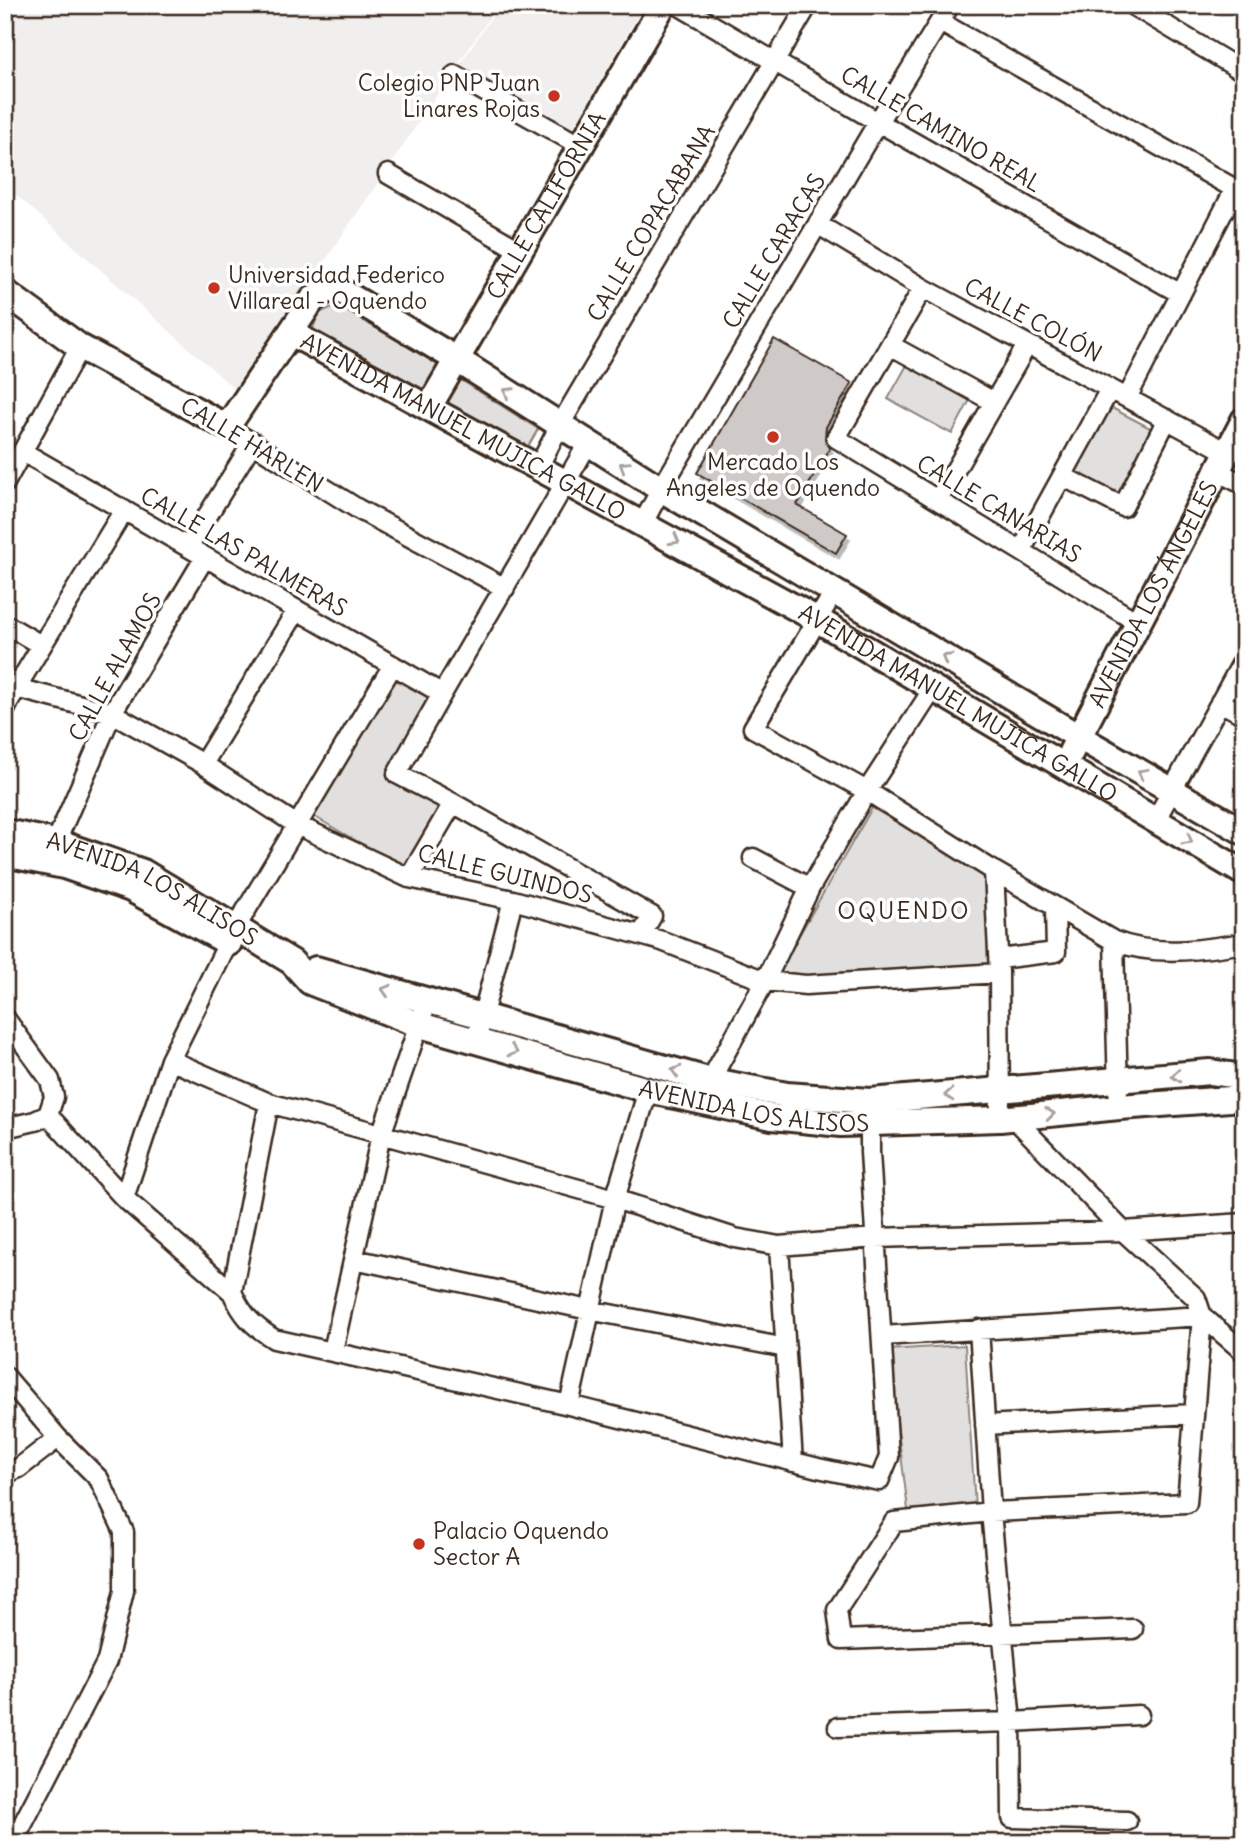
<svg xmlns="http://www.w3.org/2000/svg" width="1249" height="1848" viewBox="0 0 1249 1848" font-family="Delius,sans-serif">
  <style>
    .built { fill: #f1efee }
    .green { fill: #e2e0de; stroke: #8e857e; stroke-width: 2 }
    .building { fill: #cfcac7; stroke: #3b2a1e; stroke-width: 2; filter: url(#shadow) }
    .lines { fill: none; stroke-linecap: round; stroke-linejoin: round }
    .street-casing { stroke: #3b2a1e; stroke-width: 23 }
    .secondary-casing { stroke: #3b2a1e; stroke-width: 30 }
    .street { stroke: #fff; stroke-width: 18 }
    .secondary { stroke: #fff; stroke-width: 24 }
    .oneway { stroke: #a79f9a }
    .poi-dot { fill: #c8321e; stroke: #fff; stroke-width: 2.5 }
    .labels { text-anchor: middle; stroke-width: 7; stroke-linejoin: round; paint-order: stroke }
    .poi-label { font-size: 23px; fill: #3b2a1e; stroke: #fff; text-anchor: start }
    .street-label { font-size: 23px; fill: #3b2a1e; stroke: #fff }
    .neighbourhood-label { font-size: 24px; letter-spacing: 2px; fill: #3b2a1e; stroke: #fff }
  </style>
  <defs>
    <filter id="shadow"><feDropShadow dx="3" dy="5.5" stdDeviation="0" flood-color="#0004"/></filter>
  </defs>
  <rect width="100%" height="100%" fill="#fff"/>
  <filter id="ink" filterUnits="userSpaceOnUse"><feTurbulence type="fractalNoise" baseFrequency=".0143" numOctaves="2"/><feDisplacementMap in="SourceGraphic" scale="14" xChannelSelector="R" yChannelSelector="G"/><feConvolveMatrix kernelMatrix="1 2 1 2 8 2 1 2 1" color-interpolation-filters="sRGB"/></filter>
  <g filter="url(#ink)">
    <path class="built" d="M5,5H498L237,391L5,185Z
      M500,5H644L573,129L460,64Z"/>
    <path class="green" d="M335,306L350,309L538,429L526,450L312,331L319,313Z
      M907,365L971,398L952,434L888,399Z
      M1110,407L1154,430L1119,496L1073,474Z
      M395,680L434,700L391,776L442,804L403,868L310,814Z
      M872,808L988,874L994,966L809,978L778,972Z
      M965,1345L975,1507L908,1510L888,1350Z"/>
    <path class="building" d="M774,339L852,383L826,427L825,439L830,448L797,505L847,534L836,553L697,473Z"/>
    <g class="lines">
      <defs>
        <path id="street" d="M678,5L878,122L1181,294
          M1132,5L1244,72
          M940,22L1244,194
          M455,75L579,145
          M388,174L519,250
          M819,225L923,288L1227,452
          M923,288L836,438L1137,622
          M890,345L994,402
          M1127,398L1235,189
          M227,427L358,509L505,588
          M588,443C526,554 458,662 397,774L453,803L652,916L641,935
          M23,452L441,693
          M539,466L560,425L808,5
          M1217,471L1244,485
          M1062,476L1123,507L1167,419
          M5,483L80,347
          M938,500L1027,345
          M643,523L661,489L878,122L950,5
          M188,547L253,442
          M1021,551L1110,389
          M834,592L753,728L867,791L994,871L1114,941C1155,957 1201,950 1244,943
          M5,624L41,645
          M16,688L112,713L203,764L297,825L409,878L513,900L662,941L765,981L806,985L999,973
          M1220,702L1244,715
          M5,710L16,688L124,510
          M203,764L297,610
          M1155,821L1244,659
          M56,842L112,713L205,557
          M753,858L810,888
          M994,871L999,973L1000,1119
          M409,878L453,803
          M1114,941L1118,1092
          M999,959L1056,952L1055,907
          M5,1018L50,1080L54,1097L48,1115L124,1198L232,1292C243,1316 252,1325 274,1339L569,1405L818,1468L879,1481L889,1457L870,1152V1112
          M476,1041L513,900
          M170,1060L269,1103L615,1199L735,1238L779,1246L875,1238L1123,1231L1244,1223
          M705,1090L765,981L810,888L867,791L933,689
          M1014,1118L1123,1231L1196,1298L1202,1316L1187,1503L991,1512L894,1522L837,1610L841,1640L1133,1629
          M5,1128L35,1121L48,1115
          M124,1198L170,1060L236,927L393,665
          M779,1246L793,1462
          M354,1259L589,1310L786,1348
          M232,1292L269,1103
          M979,1329L991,1512L1011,1722L1012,1818L1127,1821
          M882,1336L1202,1316L1244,1352
          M333,1351L381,1135L423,1013
          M5,1376L58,1438L99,1479L124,1532V1591L107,1661L13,1843
          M569,1405L615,1199L648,1090
          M985,1425L1194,1414
          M5,1474L19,1468L58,1438
          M838,1727L1011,1722L1139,1715"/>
        <g id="secondary">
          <path d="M5,292L80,347L227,427L313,299L325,291L338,289L456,359L661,489L1079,737L1244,832"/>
          <path id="s1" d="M291,333L818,620L1244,873"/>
          <path id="s2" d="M429,407L663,5"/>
          <path id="s3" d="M1071,752L1244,420"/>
          <path id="s4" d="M5,832L56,842L143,872L292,962L310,982L420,1025L648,1090L772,1117L841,1124L1000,1119L1119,1107L1244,1098"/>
          <path d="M5,854L64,866L131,889L229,943"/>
          <path d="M316,969L708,1080L787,1095L870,1101L1210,1072L1244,1077"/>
        </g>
      </defs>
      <use href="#street" class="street-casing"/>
      <use href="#secondary" class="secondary-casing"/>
      <use href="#street" class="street"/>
      <use href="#secondary" class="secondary"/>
    </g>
    <defs><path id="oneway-chevron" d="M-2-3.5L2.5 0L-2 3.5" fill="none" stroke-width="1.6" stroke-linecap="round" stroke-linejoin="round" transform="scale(1.75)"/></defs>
    <g class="oneway">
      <use href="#oneway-chevron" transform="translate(508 392) rotate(-147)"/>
      <use href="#oneway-chevron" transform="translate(624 466) rotate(-148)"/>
      <use href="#oneway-chevron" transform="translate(675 540) rotate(29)"/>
      <use href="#oneway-chevron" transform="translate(946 658) rotate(-149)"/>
      <use href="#oneway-chevron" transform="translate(1142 773) rotate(-150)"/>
      <use href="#oneway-chevron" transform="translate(1188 840) rotate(30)"/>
      <use href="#oneway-chevron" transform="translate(386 990) rotate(-163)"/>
      <use href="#oneway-chevron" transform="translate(513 1051) rotate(16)"/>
      <use href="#oneway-chevron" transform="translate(676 1071) rotate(-164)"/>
      <use href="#oneway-chevron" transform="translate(1176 1076) rotate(175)"/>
      <use href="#oneway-chevron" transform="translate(949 1095) rotate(176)"/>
      <use href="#oneway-chevron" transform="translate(1050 1114) rotate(-6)"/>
    </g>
  </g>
  <g class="poi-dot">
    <circle cx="554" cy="96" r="7"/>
    <circle cx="214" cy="288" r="7"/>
    <circle cx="773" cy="437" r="7"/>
    <circle cx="419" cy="1544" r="7"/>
  </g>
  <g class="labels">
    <g class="poi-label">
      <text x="540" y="91" text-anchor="end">Colegio PNP Juan<tspan x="540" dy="26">Linares Rojas</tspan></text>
      <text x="228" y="283">Universidad Federico<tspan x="228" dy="26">Villareal - Oquendo</tspan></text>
      <text x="773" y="470" text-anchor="middle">Mercado Los<tspan x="773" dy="26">Angeles de Oquendo</tspan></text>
      <text x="433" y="1539">Palacio Oquendo<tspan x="433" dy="26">Sector A</tspan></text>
    </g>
    <g class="street-label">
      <text transform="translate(941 129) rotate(30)" y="8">CALLE CAMINO REAL</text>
      <text dy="8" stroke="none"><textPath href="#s2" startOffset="233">CALLE CALIFORNIA</textPath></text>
      <text transform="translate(651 223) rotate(-59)" y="8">CALLE COPACABANA</text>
      <text transform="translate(774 251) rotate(-59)" y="8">CALLE CARACAS</text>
      <text transform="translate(1033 320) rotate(28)" y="8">CALLE COLÓN</text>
      <text dy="8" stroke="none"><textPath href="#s1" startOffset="196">AVENIDA MANUEL MUJICA GALLO</textPath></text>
      <text transform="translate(252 445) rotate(31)" y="8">CALLE HARLEN</text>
      <text transform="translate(999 509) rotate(31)" y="8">CALLE CANARIAS</text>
      <text transform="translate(244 552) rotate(30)" y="8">CALLE LAS PALMERAS</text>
      <text dy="8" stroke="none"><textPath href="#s3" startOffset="178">AVENIDA LOS ÁNGELES</textPath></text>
      <text transform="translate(115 667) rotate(-61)" y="8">CALLE ALAMOS</text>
      <text dy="8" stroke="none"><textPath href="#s1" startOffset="763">AVENIDA MANUEL MUJICA GALLO</textPath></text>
      <text transform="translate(505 874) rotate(14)" y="8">CALLE GUINDOS</text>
      <text dy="8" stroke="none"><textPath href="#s4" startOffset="159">AVENIDA LOS ALISOS</textPath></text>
      <text dy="8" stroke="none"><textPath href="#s4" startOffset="808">AVENIDA LOS ALISOS</textPath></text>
    </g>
    <g class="neighbourhood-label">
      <text x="904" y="919">OQUENDO</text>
    </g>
  </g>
  <rect width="1249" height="1848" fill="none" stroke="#fff" stroke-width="28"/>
  <rect x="14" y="14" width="1221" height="1820" fill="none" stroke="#3b2a1e" stroke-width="2.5" filter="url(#ink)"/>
</svg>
